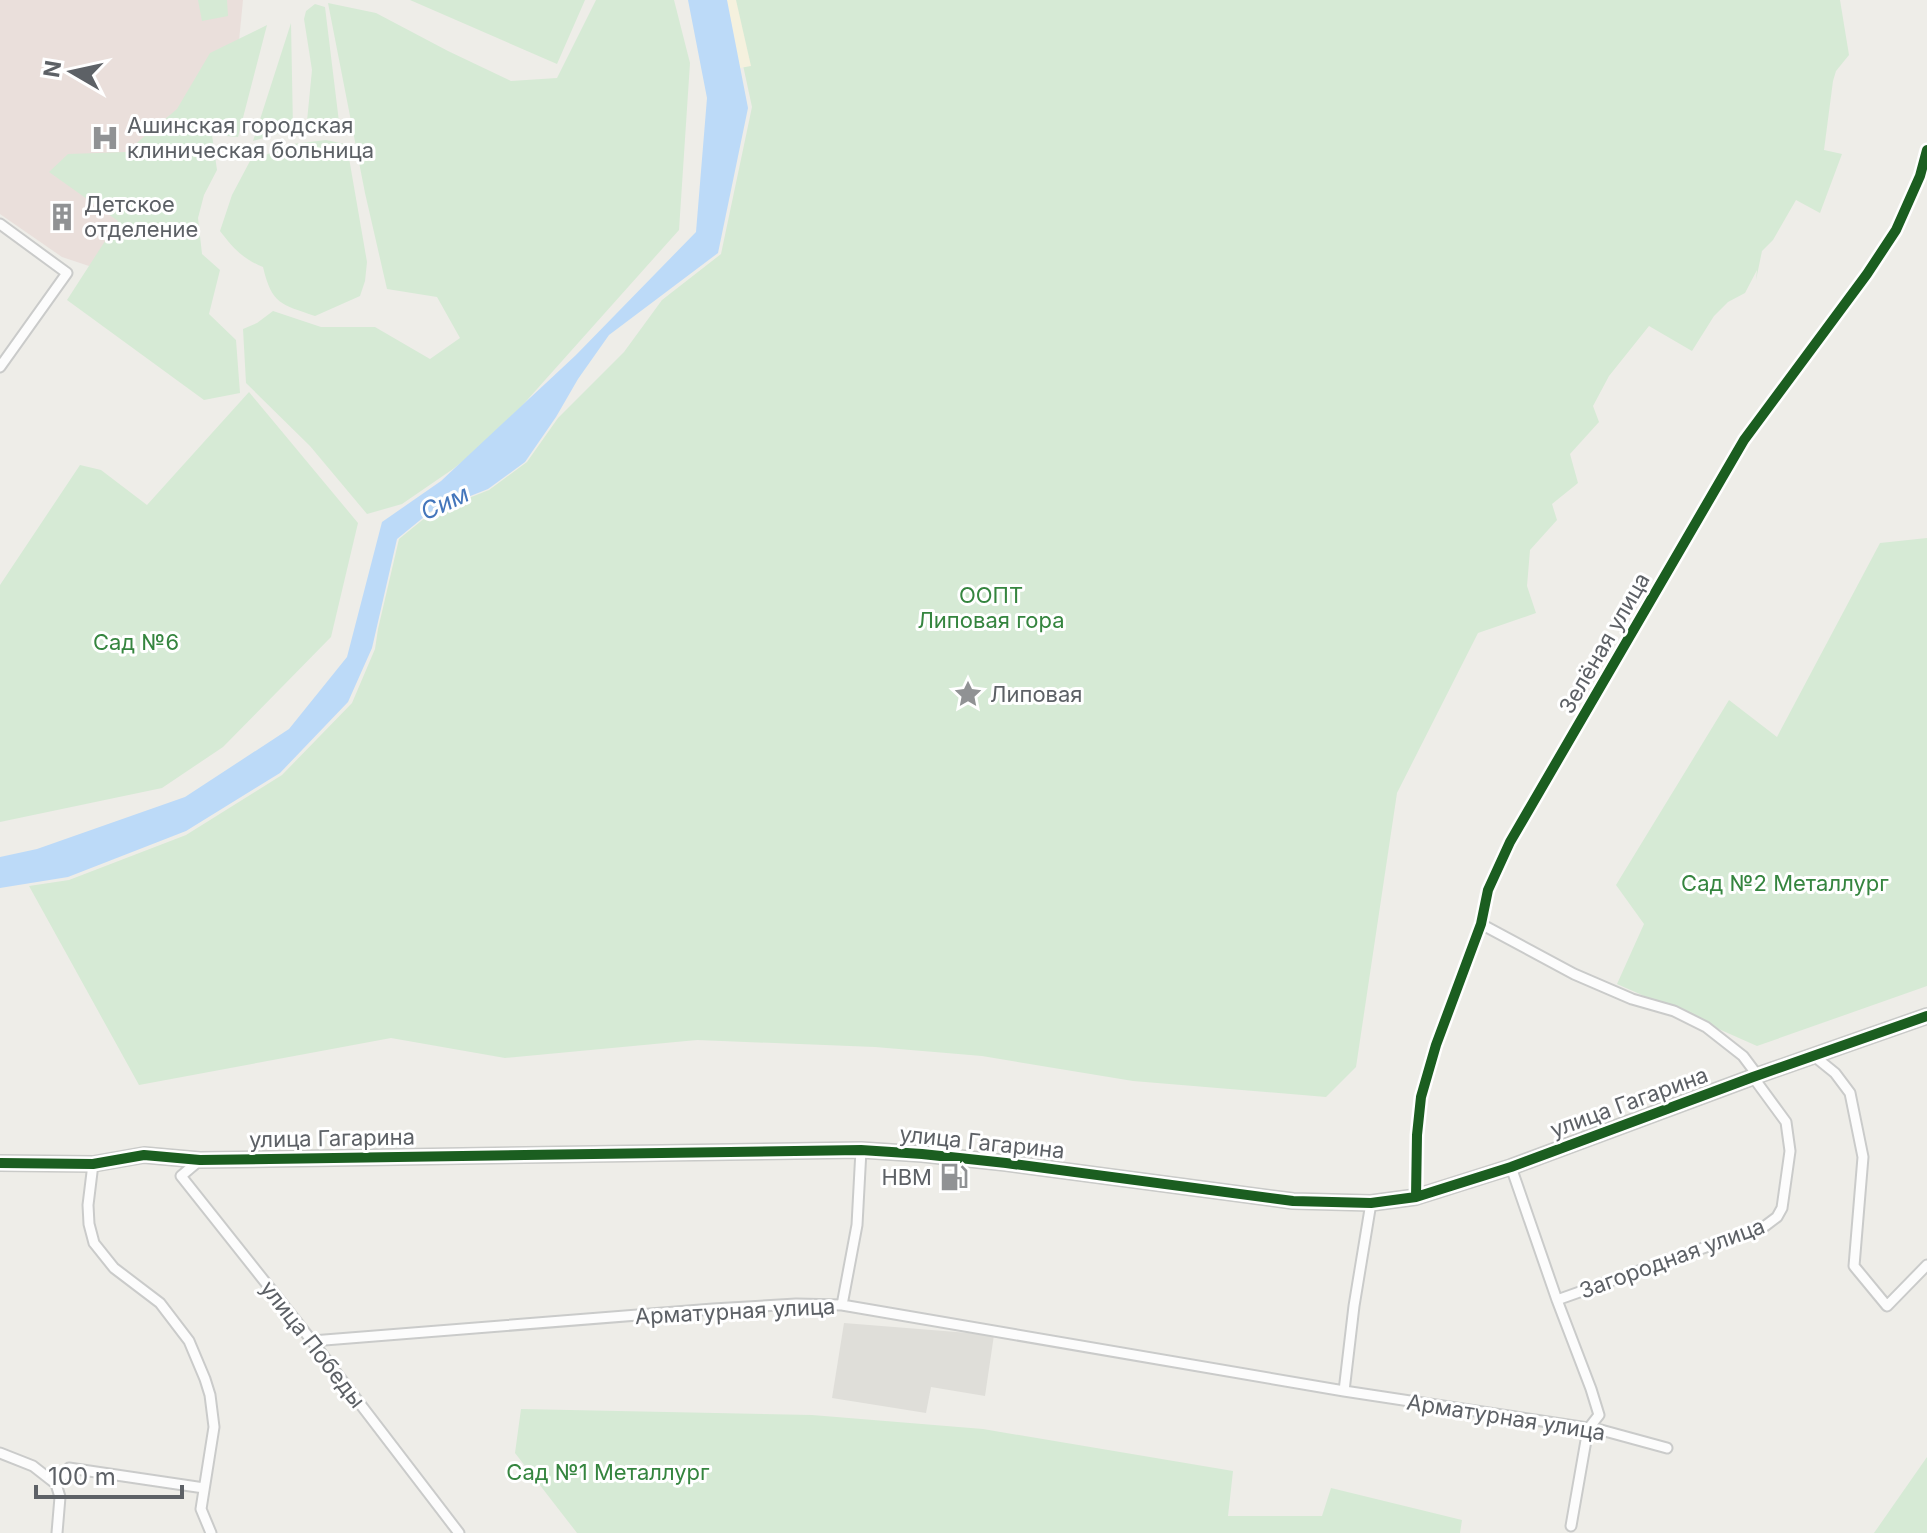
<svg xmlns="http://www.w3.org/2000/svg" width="1927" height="1533" viewBox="0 0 1927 1533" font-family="Inter,sans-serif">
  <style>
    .industrial { fill: #dfded9 }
    .medical { fill: #eadfdb }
    .green { fill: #d6ead5 }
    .sand { fill: #f5f1de }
    .water { fill: #bcdaf8 }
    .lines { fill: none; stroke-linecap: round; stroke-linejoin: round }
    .street-casing { stroke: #cacbca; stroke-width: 13 }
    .secondary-casing { stroke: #c9cac8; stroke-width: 18 }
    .street { stroke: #fcfcfc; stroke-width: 9 }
    .secondary { stroke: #fcfcfc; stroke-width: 14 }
    .cycleway-casing { stroke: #fff; stroke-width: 15 }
    .cycleway { stroke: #1b5e20; stroke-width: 10 }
    .labels { text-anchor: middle; stroke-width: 6; stroke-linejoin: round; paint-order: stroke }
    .poi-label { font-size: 22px; fill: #5d6166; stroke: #fff; text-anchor: start }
    .park-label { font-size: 22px; fill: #35853f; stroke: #fff }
    .street-label { font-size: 22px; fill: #5d6166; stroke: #fff }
    .water-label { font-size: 24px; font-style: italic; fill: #4476bb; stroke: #fff }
  </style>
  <rect width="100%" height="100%" fill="#eeede8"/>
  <path class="industrial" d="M844,1323L994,1335L985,1396L931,1387L926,1413L832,1398Z"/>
  <path class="medical" d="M0,0H243L237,61L172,240L89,266L62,257L0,214Z"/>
  <path class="green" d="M198,0H227L228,16L202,21Z
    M410,0H585L557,64Z
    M596,0H674L690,63L679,230L495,436L453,469L402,504L367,514L310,446L246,383L243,329L257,323L273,311L321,327H375L430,359L460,338L437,297L387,289L365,193L328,3L376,13L448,51L511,81L557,78Z
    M729,0H1840L1849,55L1836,71L1833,81L1824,150L1842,154L1820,213L1796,200L1773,240L1762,251L1756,280L1757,270L1745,293L1728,302L1714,316L1692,351L1649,326L1609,376L1593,406L1599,422L1570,454L1578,483L1552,504L1557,520L1530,550L1527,586L1536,613L1478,633L1397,793L1356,1067L1326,1097L1133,1081L982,1056L875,1047L697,1040L505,1058L391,1038L139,1085L29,886L69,880L186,835L282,775L352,703L375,649L378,629L399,539L431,513L489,490L527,462L558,418L624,352L662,300L721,254L752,107Z
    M315,4L325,7L339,122L333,131H320L310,127L307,121L312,70L304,19L306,11Z
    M291,23L293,129L253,141Z
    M267,25L238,137L212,135L217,170L204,195L198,218L202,254L220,270L209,314L236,340L240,393L204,400L67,300L118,221L49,172L68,154L126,152L177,109L210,53Z
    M326,140L350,145L349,158L367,262L365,281L360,296L315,316C281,304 272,305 263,267C243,259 233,248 220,231L232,195L250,161L293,144Z
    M249,392L358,523L331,637L223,747L162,788L0,822V585L80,465L101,470L147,505Z
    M1927,538V986L1757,1046L1617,984L1644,924L1616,885L1729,700L1777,737L1880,543Z
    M521,1409L812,1415L983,1429L1233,1471L1228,1516H1322L1331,1488L1462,1520L1460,1533H577L515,1453Z
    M1927,1457V1533H1874Z"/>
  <path class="sand" d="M727,0H736L751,66L740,68Z"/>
  <path class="water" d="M688,0H727L748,108L718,253L609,335L578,379L556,417L525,462L488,489L430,512L397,539L372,648L348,702L280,773L186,831L68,877L0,888V857L37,849L185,797L289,729L347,657L382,522L441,481L576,355L696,232L707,98Z"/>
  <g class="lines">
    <defs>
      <path id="street" d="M0,224L67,273L0,367
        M1481,924L1574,974L1632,999L1674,1011L1706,1027L1743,1056L1758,1076
        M1814,1056L1835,1073L1850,1093L1863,1157L1854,1266L1887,1306L1927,1265
        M200,1160L181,1176L312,1341L459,1533
        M93,1164L88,1205L89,1224L94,1243L114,1268L160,1303L189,1341L205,1379L210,1395L214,1427L201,1509L211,1533
        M1511,1167L1557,1300L1591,1389L1599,1415L1588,1429L1571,1526
        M1416,1197L1417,1135L1421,1097L1436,1045L1481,924L1488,890L1510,842L1744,440L1867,274L1896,230L1920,176L1927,150
        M1557,1300L1765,1226L1777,1217L1782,1208L1790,1151L1786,1122L1753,1077
        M842,1305L857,1225L861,1150
        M312,1341L713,1309L796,1304L842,1305L1344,1391L1601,1430L1667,1448
        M1344,1391L1354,1306L1371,1203
        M0,1453L33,1466L56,1484L69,1468L204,1488
        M56,1484L60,1497L57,1533"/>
      <path id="secondary" d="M0,1163L93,1164L144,1155L200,1160L861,1150L922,1154L1006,1163L1293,1201L1371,1203L1416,1197L1511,1167L1753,1077L1927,1016"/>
    </defs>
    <use href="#street" class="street-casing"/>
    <use href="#secondary" class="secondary-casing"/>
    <use href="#street" class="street"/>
    <use href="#secondary" class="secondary"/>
    <defs>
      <path id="cycleway" d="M0,1163L93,1164L144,1155L200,1160L861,1150L922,1154L1006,1163L1293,1201L1371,1203L1416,1197L1511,1167L1753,1077L1927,1016
        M1416,1197L1417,1135L1421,1097L1436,1045L1481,924L1488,890L1510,842L1744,440L1867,274L1896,230L1920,176L1927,150"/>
    </defs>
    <use href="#cycleway" class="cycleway-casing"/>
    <use href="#cycleway" class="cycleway"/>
  </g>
  <defs>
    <symbol id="hospital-bare" viewBox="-9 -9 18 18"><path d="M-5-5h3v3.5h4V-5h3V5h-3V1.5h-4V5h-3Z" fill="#909294" stroke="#fff" stroke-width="2.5" paint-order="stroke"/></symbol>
    <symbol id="building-bare" viewBox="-9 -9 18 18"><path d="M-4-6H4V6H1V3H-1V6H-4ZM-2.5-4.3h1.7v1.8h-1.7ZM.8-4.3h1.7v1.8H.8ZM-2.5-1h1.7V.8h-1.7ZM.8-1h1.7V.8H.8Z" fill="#909294" stroke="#fff" stroke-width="2.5" paint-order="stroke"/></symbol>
    <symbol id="sight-bare" viewBox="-9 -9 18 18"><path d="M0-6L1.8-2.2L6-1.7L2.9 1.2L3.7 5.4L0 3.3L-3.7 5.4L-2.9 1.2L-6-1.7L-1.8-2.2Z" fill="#909294" stroke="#fff" stroke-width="2.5" paint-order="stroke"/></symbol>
    <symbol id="fuel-bare" viewBox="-9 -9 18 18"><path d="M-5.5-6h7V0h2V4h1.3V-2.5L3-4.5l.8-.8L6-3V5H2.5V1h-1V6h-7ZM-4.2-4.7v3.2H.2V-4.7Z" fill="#909294" stroke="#fff" stroke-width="2.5" paint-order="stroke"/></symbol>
  </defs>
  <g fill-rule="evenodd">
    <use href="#hospital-bare" x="85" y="118" width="40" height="40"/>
    <use href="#building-bare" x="42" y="197" width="40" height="40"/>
    <use href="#sight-bare" x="948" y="674" width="40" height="40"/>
    <use href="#fuel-bare" x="934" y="1157" width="40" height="40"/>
  </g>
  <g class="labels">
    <g class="poi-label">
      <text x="127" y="133">Ашинская городская<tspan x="127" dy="25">клиническая больница</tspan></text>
      <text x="84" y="212">Детское<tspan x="84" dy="25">отделение</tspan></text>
      <text x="990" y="702">Липовая</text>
      <text x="932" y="1185" text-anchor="end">НВМ</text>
    </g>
    <g class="park-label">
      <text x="991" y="603">ООПТ<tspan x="991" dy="25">Липовая гора</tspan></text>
      <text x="136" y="650">Сад №6</text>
      <text x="1785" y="891">Сад №2 Металлург</text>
      <text x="608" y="1480">Сад №1 Металлург</text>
    </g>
    <g class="street-label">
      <text transform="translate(1604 643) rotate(-60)" y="8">Зелёная улица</text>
      <text transform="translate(1629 1102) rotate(-20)" y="8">улица Гагарина</text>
      <text transform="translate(332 1138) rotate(-1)" y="8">улица Гагарина</text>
      <text transform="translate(982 1142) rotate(6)" y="8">улица Гагарина</text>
      <text transform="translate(1672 1258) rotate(-20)" y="8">Загородная улица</text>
      <text transform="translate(735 1311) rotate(-3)" y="8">Арматурная улица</text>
      <text transform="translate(313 1344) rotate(52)" y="8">улица Победы</text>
      <text transform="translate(1506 1417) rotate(9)" y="8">Арматурная улица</text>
    </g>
    <g class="water-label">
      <text transform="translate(445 503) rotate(-25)" y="8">Сим</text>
    </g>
  </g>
  <g transform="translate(72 72) rotate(279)" stroke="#ffffff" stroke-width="6" paint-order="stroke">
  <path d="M0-6L14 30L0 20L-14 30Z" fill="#5d6166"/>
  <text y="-12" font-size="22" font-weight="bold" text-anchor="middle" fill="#5d6166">N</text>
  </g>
  <path d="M36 1485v12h146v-12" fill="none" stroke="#5d6166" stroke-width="4"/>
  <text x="48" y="1485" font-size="24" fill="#5d6166" stroke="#ffffff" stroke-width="6" paint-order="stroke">100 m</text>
</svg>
